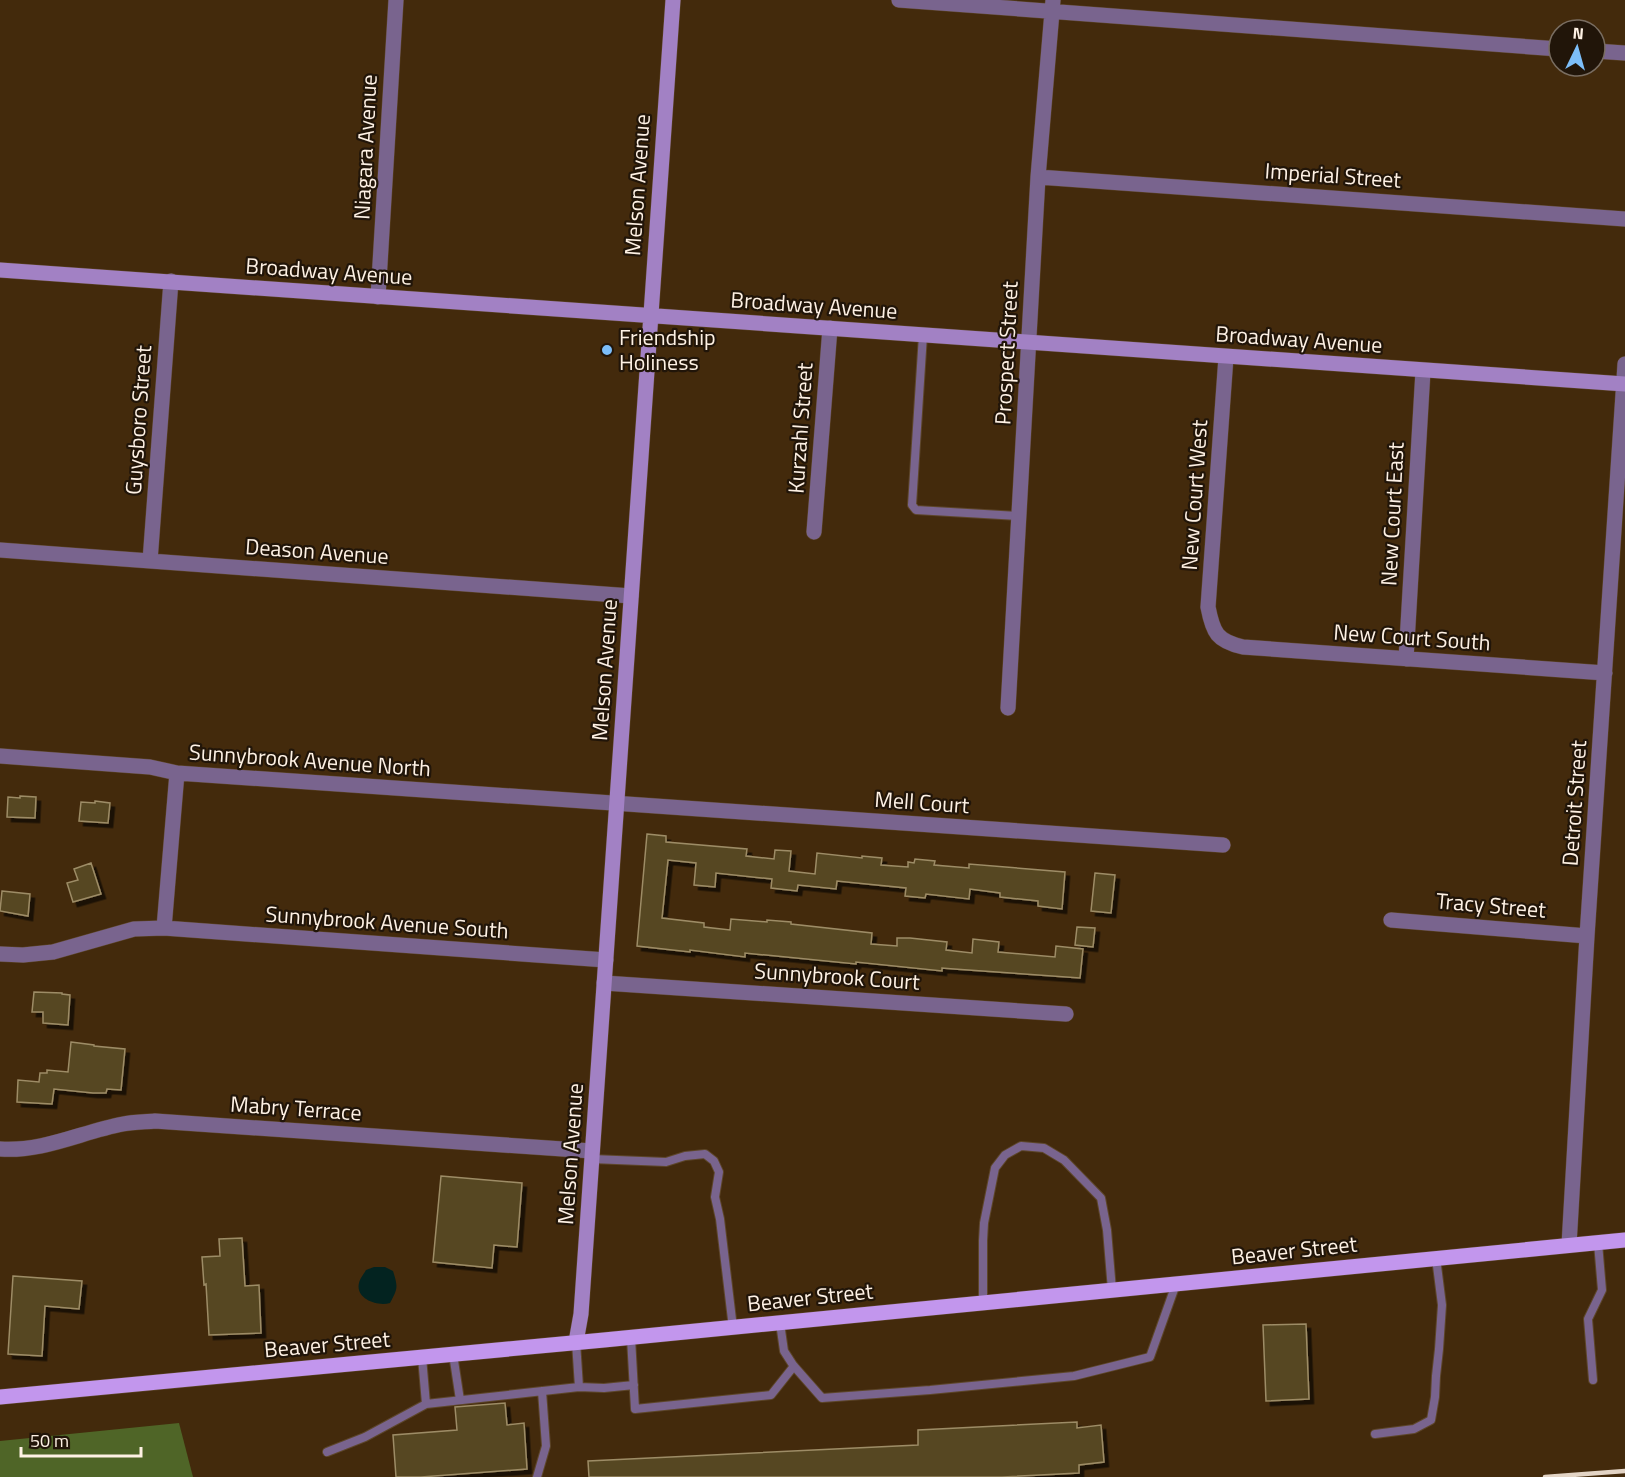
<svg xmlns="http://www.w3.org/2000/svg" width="1625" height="1477" viewBox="0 0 1625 1477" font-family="'Titillium Web',sans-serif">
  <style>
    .forest { fill: #4f6527 }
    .water { fill: #032320 }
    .building { fill: #564722; stroke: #9d8c66; stroke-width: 1.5; filter: url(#shadow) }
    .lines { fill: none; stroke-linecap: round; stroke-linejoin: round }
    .lane-casing { stroke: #5d462a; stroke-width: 10 }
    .street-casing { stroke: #5d462a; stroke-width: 16 }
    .secondary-casing { stroke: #5d462a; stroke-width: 16 }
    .primary-casing { stroke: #5d462a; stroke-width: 16 }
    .lane { stroke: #79648e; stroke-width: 8 }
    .street { stroke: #79648e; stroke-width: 15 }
    .secondary { stroke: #a281c4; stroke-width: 15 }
    .primary { stroke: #c296ed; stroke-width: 15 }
    .rail { stroke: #e3d4c5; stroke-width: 4.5 }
    .poi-dot { fill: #7cbef9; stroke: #211509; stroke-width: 2 }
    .labels { text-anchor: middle; stroke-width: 4.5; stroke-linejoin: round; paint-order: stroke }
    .street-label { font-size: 22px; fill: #fef1e4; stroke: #211509 }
    .poi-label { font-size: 22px; fill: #fef1e4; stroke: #211509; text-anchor: start }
  </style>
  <defs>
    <filter id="shadow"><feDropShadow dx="4.5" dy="4.5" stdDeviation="0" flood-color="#0009"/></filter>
  </defs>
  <rect width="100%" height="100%" fill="#432a0c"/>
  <path class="forest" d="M179,1423L193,1477H0V1441Z"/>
  <path class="water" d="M374,1267H385L393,1271C398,1287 398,1288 390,1303C378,1307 355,1299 359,1283C360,1278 364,1274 366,1270Z"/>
  <path class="building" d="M20,796L36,797L35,818L7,817L8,797L20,798Z
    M95,801L110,803L108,823L79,821L81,802L95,803Z
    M647,834L666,836V842L747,849L746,856L774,859L775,850L791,851L789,871L815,874L817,853L862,858V856L882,858L881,865L908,867V862L914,863L915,859L935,861L934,865L969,868V864L1065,872L1062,909L1038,906V901L1000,897V893L970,889L969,899L926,894L925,898L905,896L906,888L837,881L836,889L798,885L797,891L771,888L772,879L716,873L715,887L694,885L696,863L668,860L662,918L704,923V927L730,930L731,919L767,922V920L791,922V924L872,933L871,944L897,946V938H910L947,942L946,950L972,953L973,939L999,942L998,952L1055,957L1056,946L1083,949L1080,978L954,969L942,968V971L856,962V964L745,953V957L690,950V952L637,946Z
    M91,863L101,894L73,902L67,883L78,880L74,869Z
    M1095,873L1115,875L1111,913L1091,911Z
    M2,891L30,894L28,916L0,911Z
    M1077,927L1095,928L1093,947L1075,945Z
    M34,992L62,993V994L70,995L68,1025L43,1023V1012H32Z
    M71,1042L94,1045V1046L125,1049L121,1090L107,1089L106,1093H93L54,1089L52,1104L17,1102L18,1080L39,1082L40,1073H47V1070L68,1072Z
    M441,1176L522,1183L517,1247L494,1245L492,1268L433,1262Z
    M242,1238L245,1286L259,1285L261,1333L209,1335L206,1284L204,1285L202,1257L220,1256L219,1239Z
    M13,1276L82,1281L79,1309L45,1306L42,1356L8,1354Z
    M1306,1324L1309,1399L1266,1401L1263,1325Z
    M505,1403L507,1425L524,1423L527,1469L421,1477H396L393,1435L457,1430L455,1407Z
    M1077,1422V1428L1101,1425L1104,1462L1079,1465V1473L1002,1477H589L588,1461L918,1445V1430Z"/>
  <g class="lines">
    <defs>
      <path id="lane" d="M923,335L912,505L916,510L1019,516
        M592,1159L666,1162L685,1156L705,1154L714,1161L719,1172L715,1197L720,1219L733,1328
        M983,1303V1241L984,1223L995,1168L1005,1155L1021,1146L1044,1148L1064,1160L1101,1198L1107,1230L1112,1290
        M780,1323L784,1351L793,1365L822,1398L930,1390L1074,1376L1150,1357L1176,1284
        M631,1338L635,1409L771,1395L794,1366
        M453,1354L460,1400
        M422,1357L426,1404L579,1387L576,1342
        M1593,1380L1588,1319L1602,1290L1598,1243
        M579,1387L604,1388L634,1385
        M1375,1434L1414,1429L1431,1420L1435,1397L1436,1376L1439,1349L1442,1305L1436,1258
        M327,1452L365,1437L426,1404
        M537,1477L546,1446L542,1391"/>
      <path id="street" d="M899,0L1559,49
        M1595,51L1625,53
        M1038,177L1625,219
        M378,297L396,0
        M1226,357L1208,607C1213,633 1217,641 1243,647L1605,673
        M814,532L830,328
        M0,550L631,596
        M150,561L171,281
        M1406,659L1423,371
        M1008,708L1038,177L1053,0
        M0,756L150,767L177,773L1223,845
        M1391,920L1587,936
        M164,928L177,773
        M0,954L23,955L53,952L134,929L164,928L606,960
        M604,983L1066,1014
        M0,1149C44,1152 81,1132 123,1124C133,1122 145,1122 155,1121L592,1151
        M1569,1245L1587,936L1625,364"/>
      <path id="secondary" d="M0,270L1625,384
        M576,1342L581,1314L673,0"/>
      <path id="primary" d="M0,1397L604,1340L1625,1240"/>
    </defs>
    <use href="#lane" class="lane-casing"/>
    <use href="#street" class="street-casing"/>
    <use href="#secondary" class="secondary-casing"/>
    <use href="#primary" class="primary-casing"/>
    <use href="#lane" class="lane"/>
    <use href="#street" class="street"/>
    <use href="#secondary" class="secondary"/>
    <use href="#primary" class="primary"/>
    <path class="rail" d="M1545,1477L1625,1471"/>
  </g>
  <circle class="poi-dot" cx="607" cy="350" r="6"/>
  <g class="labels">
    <g class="street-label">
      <text transform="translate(365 147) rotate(-87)" y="8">Niagara Avenue</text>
      <text transform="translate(1333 175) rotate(4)" y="8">Imperial Street</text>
      <text transform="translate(637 185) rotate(-86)" y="8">Melson Avenue</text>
      <text transform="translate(329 271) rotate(4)" y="8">Broadway Avenue</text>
      <text transform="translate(814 305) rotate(4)" y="8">Broadway Avenue</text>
      <text transform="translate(1299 339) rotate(4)" y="8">Broadway Avenue</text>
      <text transform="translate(1006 353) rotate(-87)" y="8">Prospect Street</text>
      <text transform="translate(138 420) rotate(-86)" y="8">Guysboro Street</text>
      <text transform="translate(800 428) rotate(-86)" y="8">Kurzahl Street</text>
      <text transform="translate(1194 495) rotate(-86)" y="8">New Court West</text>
      <text transform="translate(1392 514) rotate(-87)" y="8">New Court East</text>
      <text transform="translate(317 551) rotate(4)" y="8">Deason Avenue</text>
      <text transform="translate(1412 637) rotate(4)" y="8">New Court South</text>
      <text transform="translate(604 670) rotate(-86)" y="8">Melson Avenue</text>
      <text transform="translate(310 760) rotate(4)" y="8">Sunnybrook Avenue North</text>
      <text transform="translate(922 802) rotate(4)" y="8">Mell Court</text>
      <text transform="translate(1574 803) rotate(-86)" y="8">Detroit Street</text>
      <text transform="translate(1491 905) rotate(5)" y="8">Tracy Street</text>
      <text transform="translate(387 922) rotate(4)" y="8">Sunnybrook Avenue South</text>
      <text transform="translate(837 976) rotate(4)" y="8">Sunnybrook Court</text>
      <text transform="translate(296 1108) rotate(4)" y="8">Mabry Terrace</text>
      <text transform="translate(570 1154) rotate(-86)" y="8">Melson Avenue</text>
      <text transform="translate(1294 1250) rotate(-6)" y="8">Beaver Street</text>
      <text transform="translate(810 1297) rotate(-6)" y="8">Beaver Street</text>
      <text transform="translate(327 1344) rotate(-5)" y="8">Beaver Street</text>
    </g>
    <g class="poi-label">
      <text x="619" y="345">Friendship<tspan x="619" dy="25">Holiness</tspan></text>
    </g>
  </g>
  <g transform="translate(1577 48) rotate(5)"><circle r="28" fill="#211509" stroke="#796d61" stroke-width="1.5"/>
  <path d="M0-4.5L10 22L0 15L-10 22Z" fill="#7cbef9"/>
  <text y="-9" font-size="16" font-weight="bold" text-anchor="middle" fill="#fef1e4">N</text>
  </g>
  <path d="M21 1447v9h120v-9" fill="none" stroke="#fef1e4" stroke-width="3"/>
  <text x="30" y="1447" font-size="18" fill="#fef1e4" stroke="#211509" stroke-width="4.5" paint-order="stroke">50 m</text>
</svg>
